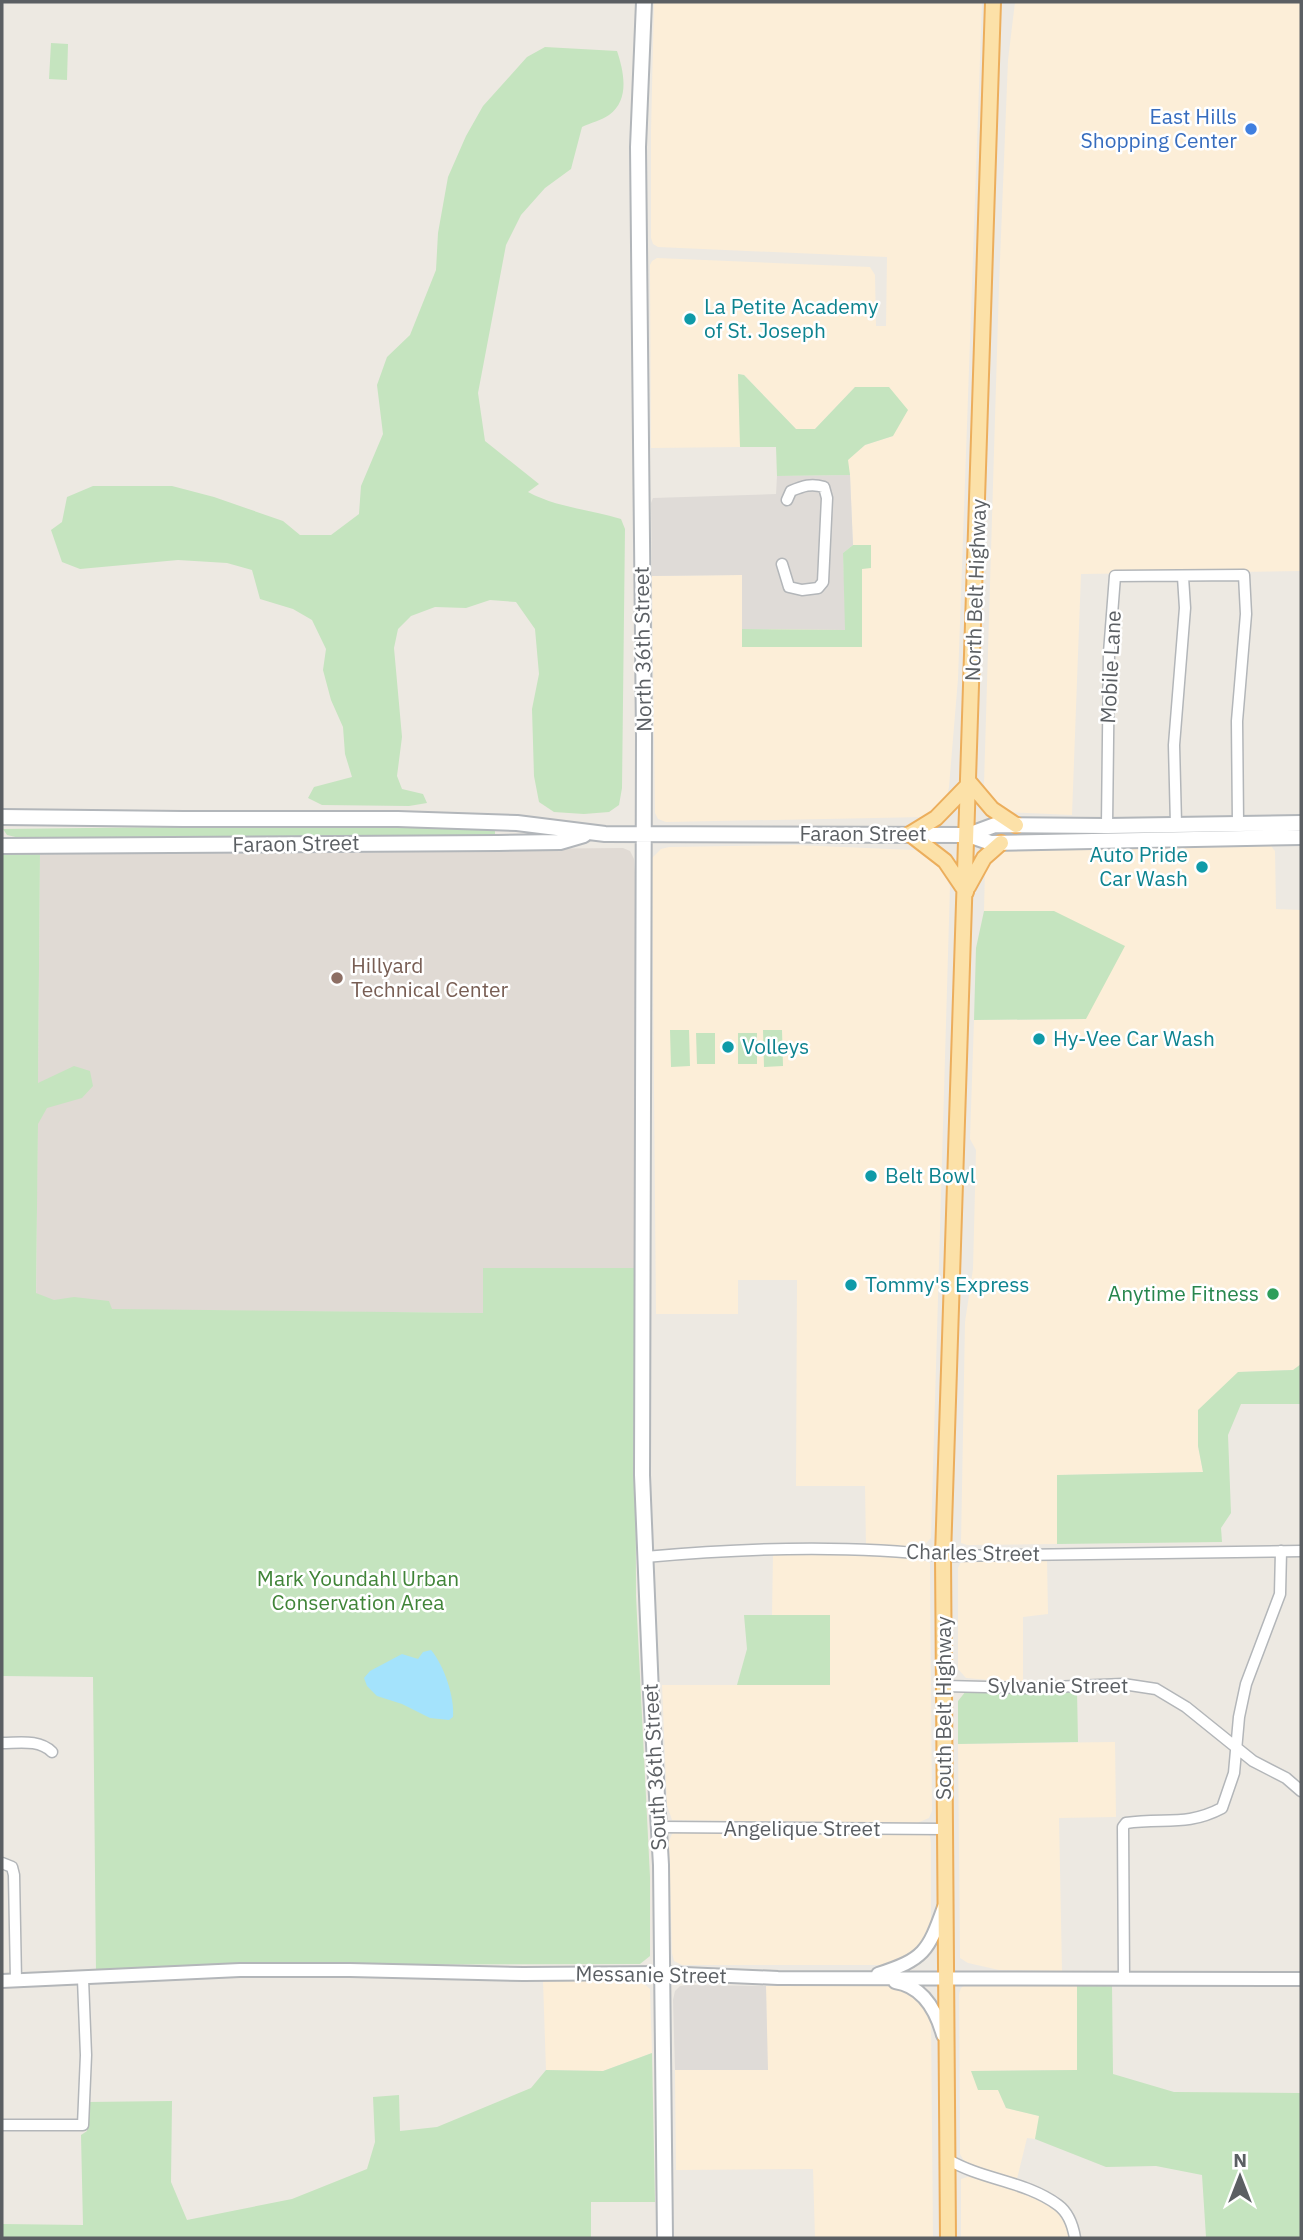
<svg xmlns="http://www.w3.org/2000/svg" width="1303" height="2240" viewBox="0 0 1303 2240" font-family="'IBM Plex Sans',sans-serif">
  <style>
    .commercial { fill: #fceed8 }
    .industrial { fill: #dfdbd7 }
    .education { fill: #e0dad4 }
    .green { fill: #c5e4bf }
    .water { fill: #a4e3fc }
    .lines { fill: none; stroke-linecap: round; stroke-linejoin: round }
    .minor-casing { stroke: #b3b6b9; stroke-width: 13 }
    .tertiary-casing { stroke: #b3b6b9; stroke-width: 16 }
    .secondary-casing { stroke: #b2b6ba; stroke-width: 18 }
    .primary-casing { stroke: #ecae5c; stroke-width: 18 }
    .minor { stroke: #fff; stroke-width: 10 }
    .tertiary { stroke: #fff; stroke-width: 12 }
    .secondary { stroke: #fff; stroke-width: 14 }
    .primary { stroke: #fce1a8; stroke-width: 14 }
    .shop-dot { fill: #3f7fe0; stroke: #fff; stroke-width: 2.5 }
    .culture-dot { fill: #0f9aa8; stroke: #fff; stroke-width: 2.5 }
    .education-dot { fill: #8d6e63; stroke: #fff; stroke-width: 2.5 }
    .leisure-dot { fill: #2e9e5b; stroke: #fff; stroke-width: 2.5 }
    .labels { text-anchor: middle; stroke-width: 5; stroke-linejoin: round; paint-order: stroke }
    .shop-label { font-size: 21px; fill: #366cbe; stroke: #fff; text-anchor: end }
    .culture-label { font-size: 21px; fill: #0d838f; stroke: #fff; text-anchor: start }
    .street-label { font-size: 21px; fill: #5b5f63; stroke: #fff }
    .education-label { font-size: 21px; fill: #785e54; stroke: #fff; text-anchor: start }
    .leisure-label { font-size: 21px; fill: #27864d; stroke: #fff; text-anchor: end }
    .park-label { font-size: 21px; fill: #408438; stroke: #fff }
  </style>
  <rect width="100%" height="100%" fill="#ede9e2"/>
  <path class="commercial" d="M654,2H982L958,679L949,787L946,800L940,808L925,817L666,822L658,819L655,813L652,576L742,575V647L862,569L871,545H853L850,475L847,460L865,445L893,436L855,387L815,429H796L744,375L739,374L740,447L651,448L650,265L652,261L657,258L870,267L875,275L876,326H886L887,257L658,247L653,244L651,238V131Z
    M1015,2H1301V571L1081,574L1072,815L1006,812L999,809L988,795L984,784L999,285L1008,60Z
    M1264,844L1271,846L1275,851L1276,909L1301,910V1364L1294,1370L1238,1372L1198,1446L1203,1472L1058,1475L1057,1544L967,1545L961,1543L965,1322L973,1269L976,1150L970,1139L974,1020L1086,1019L1054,911H984L985,869L1000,846Z
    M795,845L914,850L924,853L936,859L950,886L931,1538L922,1547L866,1546L865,1486H796L797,1280H738V1314H656L652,858L661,849L669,847Z
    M813,1553L918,1557L930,1563L932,1811L929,1818L917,1823L672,1820L667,1805L662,1685H829L830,1616L772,1615L773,1554Z
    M1047,1558L1048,1614L1023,1617V1683L966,1678L958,1669V1568L961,1562L967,1559Z
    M1115,1742L1116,1817L1059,1818L1062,1971L999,1970L968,1963L960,1958L958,1744Z
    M679,1831L925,1833L930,1836L931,1843V1926L927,1940L901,1962L883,1965H682L674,1961L672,1953L669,1841L672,1834Z
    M543,1981H637L644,1984L650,1989L652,2053L603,2071L546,2070Z
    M1077,1983V2070L971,2071L998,2089L1006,2108L1040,2116L1035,2139L1027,2138L1017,2179L965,2163L960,2154L959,1994L961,1988L966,1984Z
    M766,1986H890L905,1988L917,1996L931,2017L933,2238H815L813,2169L676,2170L675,2070H767Z
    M970,2176L1010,2188L1058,2209L1065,2219L1072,2238H961V2179Z"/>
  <path class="industrial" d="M850,475L853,545L843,553L846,630L742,629V575L652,576L651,503L653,498L776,494L777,476Z
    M690,1985L766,1986L768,2070H675L673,2000L675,1991L680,1986Z"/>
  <path class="education" d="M623,848L630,851L634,859L635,872V1268H484V1313L36,1309L40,853Z"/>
  <path class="green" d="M51,43L68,44L67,80L49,79Z
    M545,47L617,51C624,72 630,100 609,115C602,120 590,123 582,127L571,169L545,188L521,215L506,245L478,393L485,441L539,484L528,492C558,508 589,509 621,519L625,529L622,788L619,805L609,812L584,814L554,812L539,802L534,776L532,709L539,674L535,629L516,602L490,600L466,608L435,607L411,616L398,629L394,648L402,737L397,776L402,789L423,794L427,803L409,806L322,805L308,798L314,787L352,777L345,754L343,727L331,700L323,670L326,649L312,620L293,609L260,599L252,570L227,563L178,560L80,569L62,562L51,530L62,522L67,497L93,486H172L214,497L283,521L300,535H331L359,514L361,486L383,434L377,385L387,357L410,335L436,270L438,233L448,177L466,136L483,106L527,57Z
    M738,374L744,375L796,429H815L855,387H889L908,410L893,436L865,445L848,460L850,475L777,476L776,447H740Z
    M853,545H871V568L862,569V647H742V629L845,630L843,553Z
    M331,825L495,827V838L49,841L48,838L24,839L7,835L3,829Z
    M2,853H40L38,1083L74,1066L90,1071L93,1086L82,1098L47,1108L38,1124L36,1293L54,1300L74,1297L109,1301L112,1309L483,1313V1268H635L636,1596L650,1877V1956L640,1964L233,1965L96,1972L93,1677L2,1676Z
    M984,911H1054L1125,946L1086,1019L974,1020L976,948Z
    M670,1030H689L690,1066L671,1067Z
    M763,1030H782L783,1066L764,1067Z
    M696,1033H715V1064H697Z
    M738,1033H757V1064H738Z
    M1301,1364V1404H1241L1228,1435L1231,1513L1221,1528L1222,1542L1057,1544V1475L1203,1472L1198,1446V1410L1238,1372L1293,1370Z
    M744,1615H830V1685H737L747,1649Z
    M1077,1690L1078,1742L958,1744V1701L966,1691L1006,1693Z
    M1077,1983L1112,1984L1113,2074L1174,2092L1301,2093V2237H1206L1202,2175L1156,2166L1106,2167L1035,2139L1039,2116L1006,2108L998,2090H978L971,2071L1077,2070Z
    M652,2053L655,2202H591V2238H2V2224L83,2225L81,2135L87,2131V2102L172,2101L171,2182L187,2220L292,2199L367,2169L375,2142L373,2097L399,2095L400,2131L437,2127L531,2088L546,2070L603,2071Z"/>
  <path class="water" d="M431,1650C444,1665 455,1698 453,1717L449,1720L430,1718L402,1704L377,1696L367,1686L364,1678L370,1671L402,1654L418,1659L423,1652Z"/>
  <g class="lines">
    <defs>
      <path id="minor" d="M782,564L789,587L802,590L818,588L823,582L827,498L824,487C811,483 803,486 791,491L787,500
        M1176,824L1174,745L1185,608L1183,577
        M1107,826L1109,653L1115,576L1244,575L1246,614L1237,721L1238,823
        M645,1557C743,1548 845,1544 943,1556L1301,1551
        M944,1686L1029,1688L1123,1684L1156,1689L1186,1707L1253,1761L1286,1778L1301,1791
        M2,1743C19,1743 39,1739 52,1752
        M658,1827L945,1829
        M2,1863L12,1867L14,1875L16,1981
        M1124,1979L1123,1827L1126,1823C1163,1817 1186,1827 1222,1808L1234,1773L1239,1717L1246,1684L1280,1594L1281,1551
        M2,2125H83L86,2055L83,1979
        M947,2159C982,2180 1026,2181 1058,2205C1069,2213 1073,2226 1075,2238"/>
      <path id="tertiary" d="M878,1974C924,1959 928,1952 944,1907
        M2,1981L240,1970H350L523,1974L662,1973L778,1978L1301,1979
        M895,1982C923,1986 936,2010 943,2035"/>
      <path id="secondary" d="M644,2L638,147L644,736L642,1475L651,1693L661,1865L665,2238
        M2,817L183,819H398L517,823L605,834L968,835L991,843L1301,837
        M968,835L995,825L1107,826L1301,823
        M2,846L498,843L560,842L584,835"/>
      <path id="primary" d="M968,887L984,858L1001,843
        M966,892L945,861L910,834L936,818L970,783L992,809L1016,825
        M948,2238L943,1556L993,2"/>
    </defs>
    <use href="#minor" class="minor-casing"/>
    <use href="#tertiary" class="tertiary-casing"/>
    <use href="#secondary" class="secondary-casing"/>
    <use href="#primary" class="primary-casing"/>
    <use href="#minor" class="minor"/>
    <use href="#tertiary" class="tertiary"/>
    <use href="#secondary" class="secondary"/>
    <use href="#primary" class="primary"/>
  </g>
  <circle class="shop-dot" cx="1251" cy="129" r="7"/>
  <g class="culture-dot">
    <circle cx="690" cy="319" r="7"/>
    <circle cx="1202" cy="867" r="7"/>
    <circle cx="1039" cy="1039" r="7"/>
    <circle cx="728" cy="1047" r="7"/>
    <circle cx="871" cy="1176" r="7"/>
    <circle cx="851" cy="1285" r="7"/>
  </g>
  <circle class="education-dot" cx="337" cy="978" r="7"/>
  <circle class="leisure-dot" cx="1273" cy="1294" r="7"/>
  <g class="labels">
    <g class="shop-label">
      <text x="1237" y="124">East Hills<tspan x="1237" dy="24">Shopping Center</tspan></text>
    </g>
    <g class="culture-label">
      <text x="704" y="314">La Petite Academy<tspan x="704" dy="24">of St. Joseph</tspan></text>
      <text x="1188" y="862" text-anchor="end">Auto Pride<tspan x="1188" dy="24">Car Wash</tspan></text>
      <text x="1053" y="1046">Hy-Vee Car Wash</text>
      <text x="742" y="1054">Volleys</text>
      <text x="885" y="1183">Belt Bowl</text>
      <text x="865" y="1292">Tommy's Express</text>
    </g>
    <g class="street-label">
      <text transform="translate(976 590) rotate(-88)" y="7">North Belt Highway</text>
      <text transform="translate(643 649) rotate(-91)" y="7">North 36th Street</text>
      <text transform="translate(1111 667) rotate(-87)" y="7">Mobile Lane</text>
      <text x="863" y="841">Faraon Street</text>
      <text transform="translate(296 844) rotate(-1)" y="7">Faraon Street</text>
      <text transform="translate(973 1553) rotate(1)" y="7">Charles Street</text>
      <text x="1058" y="1693">Sylvanie Street</text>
      <text transform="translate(944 1708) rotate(-90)" y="7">South Belt Highway</text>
      <text transform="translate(655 1767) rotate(-93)" y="7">South 36th Street</text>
      <text x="802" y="1836">Angelique Street</text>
      <text transform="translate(651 1975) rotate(1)" y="7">Messanie Street</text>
    </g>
    <g class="education-label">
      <text x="351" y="973">Hillyard<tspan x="351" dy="24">Technical Center</tspan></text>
    </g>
    <g class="leisure-label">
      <text x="1259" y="1301">Anytime Fitness</text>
    </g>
    <g class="park-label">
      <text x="358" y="1586">Mark Youndahl Urban<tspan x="358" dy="24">Conservation Area</tspan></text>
    </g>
  </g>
  <rect width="1303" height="2240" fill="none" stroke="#5b5f63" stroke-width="7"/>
  <g transform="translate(1240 2177)" stroke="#ffffff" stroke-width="5" paint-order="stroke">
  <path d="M0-5L12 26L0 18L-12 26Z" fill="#5b5f63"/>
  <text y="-10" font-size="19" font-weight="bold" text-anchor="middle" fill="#5b5f63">N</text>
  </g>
</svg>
